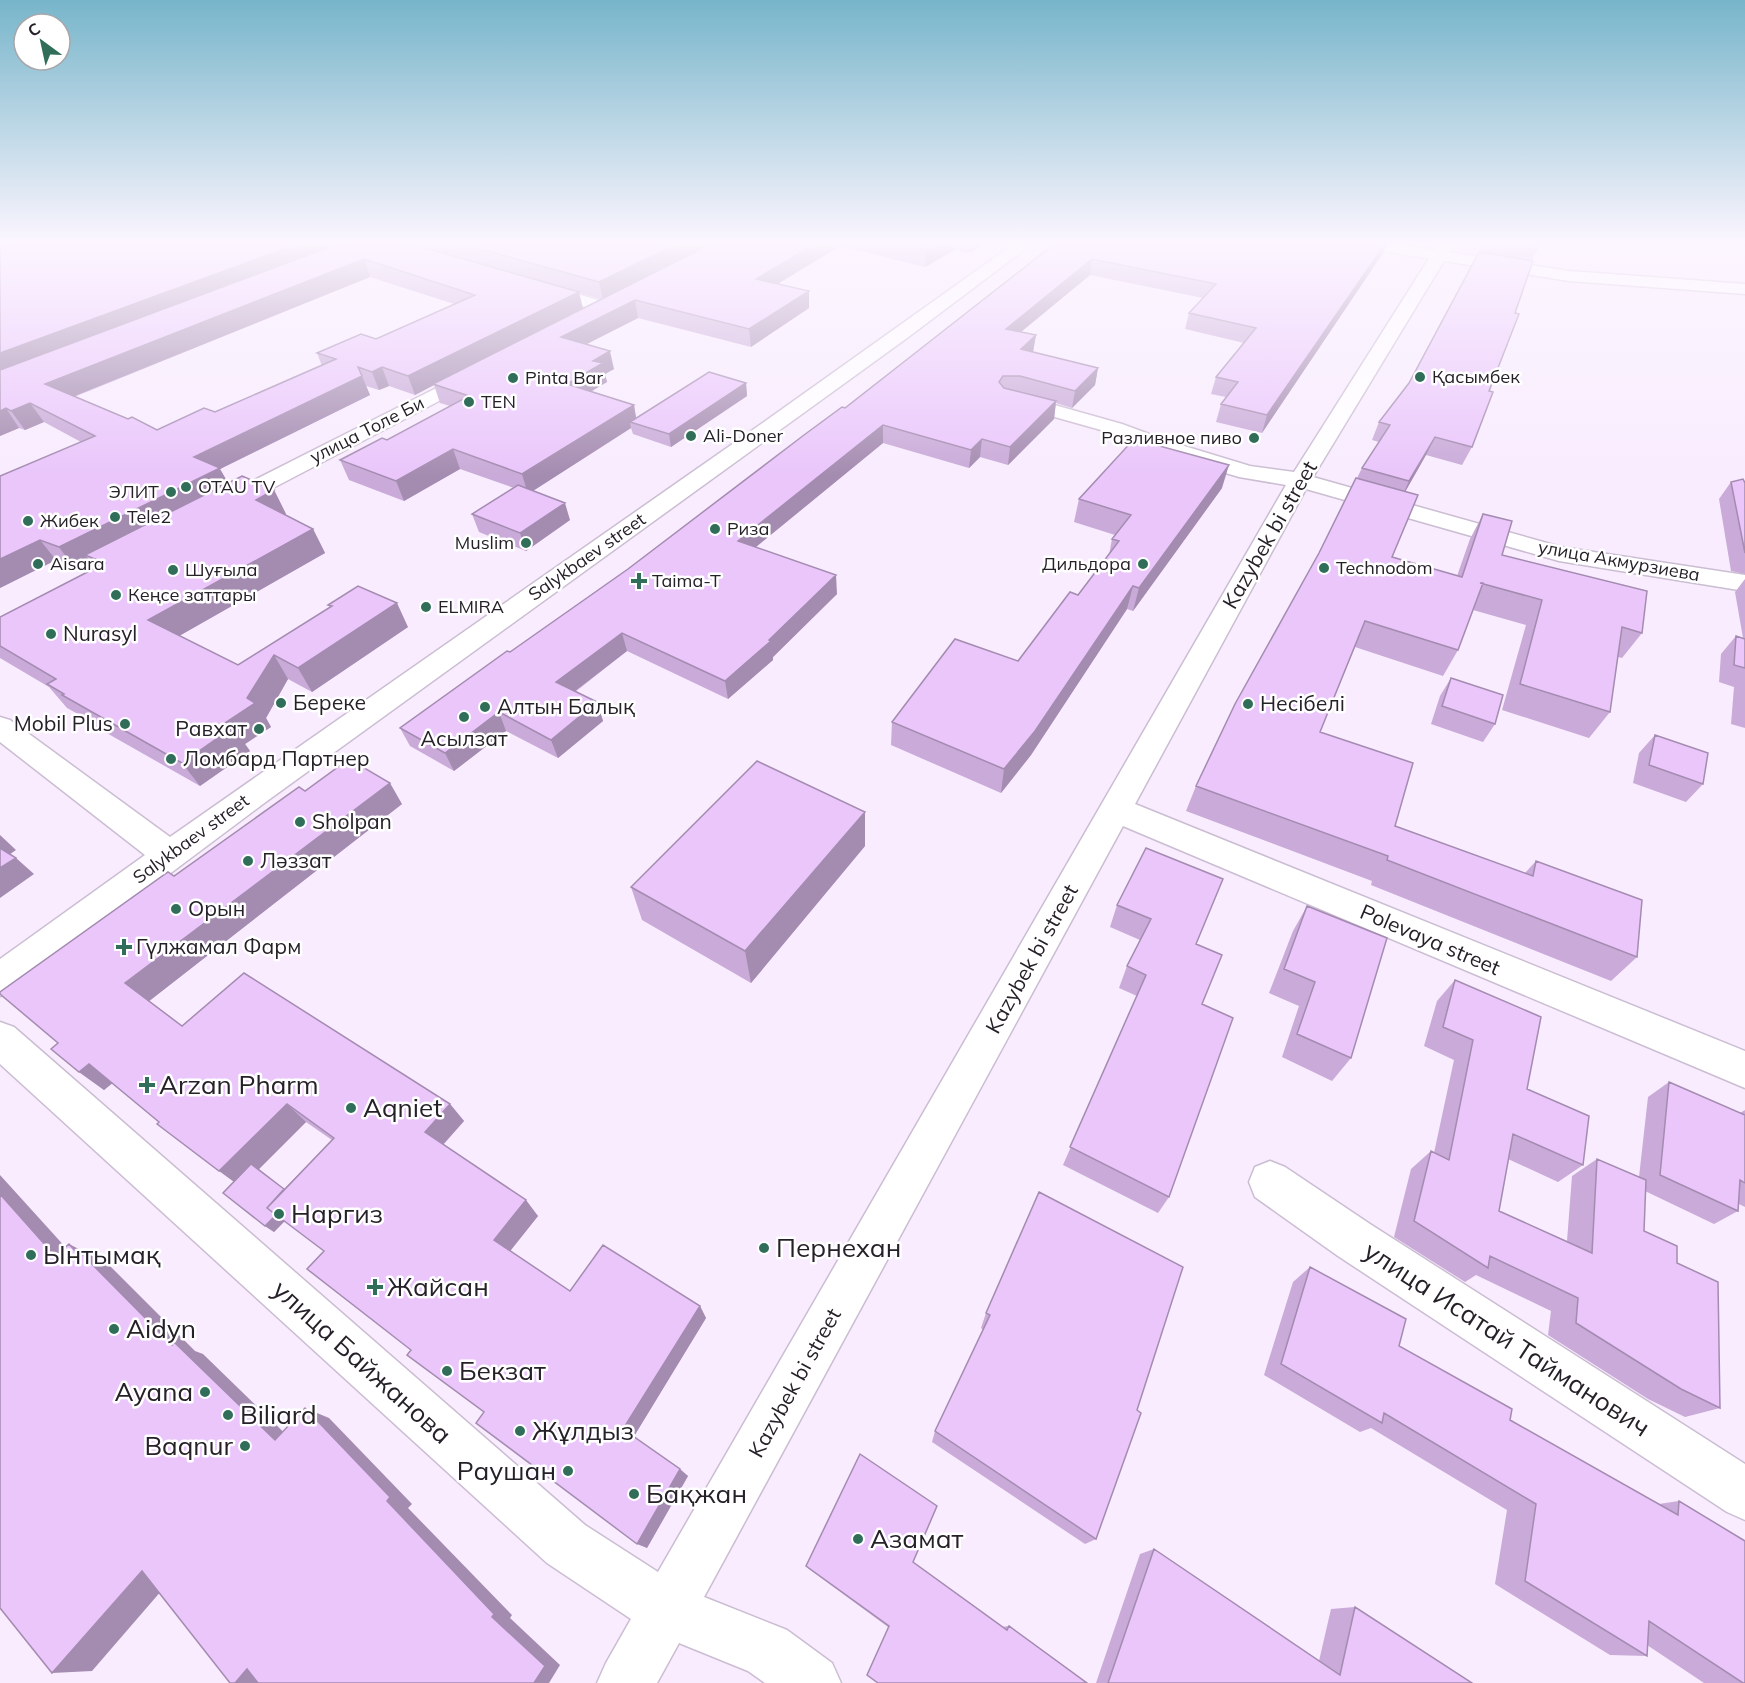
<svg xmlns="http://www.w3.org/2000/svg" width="1745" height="1683" viewBox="0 0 1745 1683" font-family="Mulish,sans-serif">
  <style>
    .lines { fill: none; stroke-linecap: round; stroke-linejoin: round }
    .minor-casing { stroke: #cbbdd2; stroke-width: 3 }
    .major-casing { stroke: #cbbdd2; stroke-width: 3 }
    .minor { fill: #fff; fill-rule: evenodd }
    .major { fill: #fff; fill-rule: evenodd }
    .wall { fill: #c9aad8; fill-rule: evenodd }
    .shaded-wall { fill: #a48bb0 }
    .building { fill: #eac6fb; stroke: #a48bb0; stroke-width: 1.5; fill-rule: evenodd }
    .poi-dot { fill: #306e5a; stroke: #fff; stroke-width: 2 }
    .labels { text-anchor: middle; stroke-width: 5; stroke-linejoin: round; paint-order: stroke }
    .far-poi-label { font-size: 18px; fill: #262028; stroke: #fff; text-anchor: start }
    .far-street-label { font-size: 18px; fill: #262028; stroke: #fff }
    .street-label { font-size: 21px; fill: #262028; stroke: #fff }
    .poi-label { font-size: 21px; fill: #262028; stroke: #fff; text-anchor: start }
    .near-poi-label { font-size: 26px; fill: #262028; stroke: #fff; text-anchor: start }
    .near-street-label { font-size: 26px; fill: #262028; stroke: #fff }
  </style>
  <rect width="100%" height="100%" fill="#f8ecfe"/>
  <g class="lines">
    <defs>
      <path id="minor" d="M1018,241H1036L907,338L267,801L13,991L0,996V959L145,855L0,742V717L10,720L170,837L764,422Z
        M1440,241H1456L1313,477L1561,547L1745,575V591L1559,561L1306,489L1135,804L1745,1051V1088L1123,826L704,1597L787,1630L832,1663L841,1683H765L748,1671L679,1643L657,1683H597L606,1663L631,1619L547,1563L0,1064V1022L14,1027L585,1525L658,1572L1286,485L1239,477L1152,451L1108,432L1005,403L1002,399L1005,395H1019L1122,424L1168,441L1250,466L1294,472Z
        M539,283L612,304L615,308L612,312L606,313L533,292L531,288L533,284Z
        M476,368L483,370L486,374L483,378L229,511L221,513L213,511L209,506L213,501Z
        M1270,1161L1285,1167L1370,1224L1745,1464V1520L1727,1512L1338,1256L1255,1197L1249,1182L1255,1167Z"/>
      <path id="major" d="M1343,241H1378L1569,271L1745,284V294L1569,281L1351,246Z"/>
    </defs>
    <use href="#minor" class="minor-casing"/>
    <use href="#major" class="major-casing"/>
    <use href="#minor" class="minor"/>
    <use href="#major" class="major"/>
  </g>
  <path class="wall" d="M0,241H990L969,253L955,250L925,267L840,246L778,284L809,308L751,347L638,318L587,344L614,369L605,374L607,382L591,391L634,405L636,418L746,383L747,396L671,447L633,434L631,428L533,491L570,520L526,551L479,532L472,514L514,488L460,469L404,501L349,480L340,460L387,440L450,406L440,403L434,385L415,395L389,386L379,390L366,386L370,395L220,469L228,483L274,490L286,514H285L313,529L325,553L179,636L238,665L330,608L328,605L408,627L312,692L288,679L266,718L271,727L245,744L250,751L200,786L82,719L78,714L67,708L49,687L0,658V617L94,568L89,560L74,568L56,560L0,588L81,442L44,422L25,430L19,428L0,436ZM370,277L454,304L376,339L317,353L322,366L215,412L157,430L128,419L74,397ZM579,293L601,299L583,308Z
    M1058,241H1388L1383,253L1262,433L1216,422L1221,404L1226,397L1211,394L1216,377L1244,343L1185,329L1189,313L1203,298L1090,275L1021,332L1036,335L1033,352L1098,368L1095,385L1072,408L1056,403L1054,419L1008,465L980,457L969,468L883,443L756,547L837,594L773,657V660L728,699L627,651L575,692L597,702L603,721L558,758L506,731L454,771L410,746L400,728L510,652L628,569L845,408Z
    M1483,241L1537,250L1532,260L1472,447L1462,465L1426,455L1405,492L1392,557L1457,576L1470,539L1483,514L1502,555L1642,633L1622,658L1618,657L1610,712L1589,738L1502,710L1526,625L1473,610L1458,650L1443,676L1355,647L1320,732L1395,826L1525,873L1536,861L1637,957L1611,981L1371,885L1372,881L1186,811L1196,786L1319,553L1357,478L1362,468L1379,442L1372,440L1379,422L1409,383L1478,254Z
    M1731,482L1745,483V574L1731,571L1719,499Z
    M1222,488L1133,611L1127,609L1031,755L1001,793L891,745L892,722L1018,661L1078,595L1109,555L1112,539L1115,535L1074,522L1079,499Z
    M1745,579V728L1731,724L1734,687L1719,682L1721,654L1736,636L1743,638L1735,592Z
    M1451,678L1495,724L1483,742L1431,724L1440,696Z
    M1655,735L1703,784L1686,802L1633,783L1639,753Z
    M305,791L402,804L149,1001L182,1026L450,1104L464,1121L443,1145L538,1216L510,1251L570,1291L700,1306L706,1318L634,1436L688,1476L647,1548L411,1350L324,1251L285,1221L274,1232L265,1226L234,1181L159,1122L112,1083L104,1090L79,1072L58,1043L174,876ZM306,1122L332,1140L284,1189L259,1169Z
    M865,846L751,983L642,920L631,887Z
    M1146,848L1196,944L1202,1004L1169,1197L1158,1213L1063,1165L1137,996L1119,988L1127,966L1140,940L1110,927L1117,905Z
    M1307,906L1351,1058L1332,1081L1282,1057L1299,1006L1269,993L1293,931Z
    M1455,980L1527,1089L1583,1165L1558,1182L1508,1159L1499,1211L1567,1241L1572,1176L1597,1159L1639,1177L1648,1097L1669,1082L1740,1113L1745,1110V1207L1739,1204L1738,1211L1714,1224L1645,1191L1644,1231L1677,1263L1720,1408L1685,1417L1648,1399L1548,1335L1551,1311L1476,1275L1465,1282L1394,1237L1411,1169L1431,1151L1434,1153L1454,1060L1424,1046L1437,1001Z
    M1039,1192L1096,1539L1085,1544L932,1442L935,1431L983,1330L981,1328L986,1313Z
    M1310,1267L1399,1346L1510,1420L1659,1504L1679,1501L1745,1683H1704L1647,1645V1656L1610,1655L1495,1584L1507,1510L1371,1428L1360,1432L1264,1375L1293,1282Z
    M1154,1549L1319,1661L1331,1609L1355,1607L1472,1683H1096L1140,1554Z
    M913,1562L1002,1627L1009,1626L1087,1683L888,1627L809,1569L806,1566Z"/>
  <path class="shaded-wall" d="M306,241H357L0,377V353Z
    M683,241H719L603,300L599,282Z
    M820,241H840V246L757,296L756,279Z
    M943,241H955V250L925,267L926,250Z
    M970,241H990L969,253Z
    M1387,241H1388L1383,253L1262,433L1267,415Z
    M364,259L370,277L57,403L45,384Z
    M1092,259L1090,275L1005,345L1006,329Z
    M809,291V308L751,347L749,329Z
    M579,292L583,310L433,384L434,385L415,395L408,376Z
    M635,300L638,318L565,355L561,337Z
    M1036,335L1033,352L1021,349Z
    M610,351L614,369L605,374L607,382L572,403L567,384L593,361Z
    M382,367L389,386L379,390L372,372Z
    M1098,368L1095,385L1072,408L1075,391Z
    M362,376L370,395L220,469L231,488L85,555L89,560L74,568L59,547L194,457Z
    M746,383L747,396L671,447L669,434Z
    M1056,401L1054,419L1008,465L1010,447Z
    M30,403L44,422L25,430L11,411Z
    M634,405L637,424L630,422L631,428L528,494L522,474Z
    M6,408L19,428L0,436V411Z
    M883,425V443L740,560L738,541Z
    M1435,437L1426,455L1401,499L1409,481Z
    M982,439L980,457L969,468L971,450Z
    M453,449L460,469L404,501L396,481Z
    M1229,465L1222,488L1133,611L1139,588Z
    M274,490L286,514L269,523L256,500Z
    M565,503L570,520L526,551L520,533Z
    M313,529L325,553L165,644L148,620Z
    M40,540L56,560L0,588V559Z
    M836,575L837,594L773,657V660L728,699L725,681L769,640Z
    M1133,586L1127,609L1031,755L1001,793L1004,769Z
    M397,603L408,627L312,692L298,668Z
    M622,633L627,651L562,701L556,682Z
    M274,655L288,679L266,718L271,727L245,744L250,751L200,786L182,763L225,723L247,698Z
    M597,702L603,721L558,758L551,740Z
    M499,712L506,731L454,771L445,753Z
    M390,783L402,804L148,1002L125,983Z
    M865,812V846L751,983L745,951Z
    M0,835L16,850L6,857L0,852Z
    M16,858L34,874L0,898V868Z
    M89,1064L114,1082L104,1090L79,1072Z
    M287,1104L306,1122L241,1187L219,1171Z
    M450,1104L464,1121L439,1149L425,1132Z
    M0,1175L87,1271L55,1256L0,1194Z
    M294,1197L302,1203L274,1232L265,1226Z
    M526,1200L538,1216L507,1255L494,1240Z
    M69,1244L108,1264L195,1351L203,1354L301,1449L275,1440L172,1345Z
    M700,1306L706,1318L633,1438L623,1429Z
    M305,1408L329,1418L412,1504L408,1508L512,1615L510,1618L560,1665L549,1683H534L492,1617L387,1501Z
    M680,1469L688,1476L647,1548L637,1544Z
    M142,1571L175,1575L92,1671L52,1673Z
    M247,1669L265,1683H235Z"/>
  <path class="building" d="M0,241H306L0,353Z
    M346,241H401L579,292L408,376L382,367L372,372L358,367L362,376L194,457L220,468L59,547L40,540L0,559V476L95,436L30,403L11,411L6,408L0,411V370ZM364,259L475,295L376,339L361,334L317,353L336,359L215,412L204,408L157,430L132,417L128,419L45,384Z
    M451,241H683L599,282Z
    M717,241H820L756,279L809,291L749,329L635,300L561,337L610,351L593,361L603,363L567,384L634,405L522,474L453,449L396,481L340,460L382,438L387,440L469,396L433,384Z
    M886,241H943L926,250Z
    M1058,241H1387L1267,415L1221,404L1238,382L1216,377L1256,328L1189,313L1216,284L1092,259L1006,329L1036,335L1021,349L1098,368L1075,391L1020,376H1003L999,382L1004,388L1056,401L1010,447L982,439L971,450L883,425L738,541L836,575L769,640L771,641L725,681L622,633L556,682L597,702L551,740L499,712L445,753L400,728L507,651L510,652L628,569L804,435L842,407L845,408Z
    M1483,241H1540L1537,250Z
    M1479,252L1533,261L1515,313L1519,314L1489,391L1493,392L1472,447L1435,437L1409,481L1362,468L1390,425L1379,422L1409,383Z
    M709,372L746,383L669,434L630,422Z
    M1134,439L1229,465L1139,588L1133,586L1035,731L1004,769L892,722L955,639L1018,661L1070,592L1078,595L1119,541L1112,539L1131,515L1079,499Z
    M242,476L274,490L256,500L313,529L148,620L238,665L332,606L328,605L358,586L397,603L298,668L274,655L247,698L255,703L225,723L233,727L182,763L62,695L64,694L47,684L56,679L0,646V617L105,563L85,555Z
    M1356,478L1418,495L1392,557L1462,577L1483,514L1512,521L1502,555L1647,591L1642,633L1622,627L1610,712L1520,684L1542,600L1480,583H1483L1458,650L1365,621L1320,732L1413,763L1395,826L1533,876L1536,861L1642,900L1637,957L1387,860L1388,856L1196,786L1235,704L1319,553Z
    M1743,479L1745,483V553L1731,482Z
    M518,485L565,503L520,533L472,514Z
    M1736,636L1745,639V668L1734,665Z
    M1451,678L1503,695L1495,724L1442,706Z
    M1655,735L1708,753L1703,784L1649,765Z
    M349,759L390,783L125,983L182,1026L244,973L450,1104L425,1132L526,1200L494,1240L570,1291L603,1245L700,1306L623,1429L680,1469L637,1544L476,1423L484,1412L407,1355L411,1350L307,1269L324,1251L267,1208L334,1138L287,1104L219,1171L157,1124L159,1122L89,1064L79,1072L51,1049L58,1043L0,994V992L168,872L174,876L299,787L305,791Z
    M757,761L865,812L745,951L631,887Z
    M0,848L16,858L0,868Z
    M1146,848L1223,879L1196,944L1222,955L1202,1004L1233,1018L1169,1197L1070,1147L1146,975L1127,966L1151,919L1117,905Z
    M1307,906L1387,938L1351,1058L1297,1034L1315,982L1284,969Z
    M1455,980L1541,1017L1527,1089L1589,1116L1583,1165L1513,1134L1499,1211L1592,1253L1597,1159L1646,1180L1644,1231L1677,1246V1263L1718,1282L1720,1408L1681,1389L1576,1323L1578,1298L1490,1256L1488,1268L1414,1221L1431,1151L1449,1160L1473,1040L1443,1027Z
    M1669,1082L1745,1115V1183L1740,1180L1738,1211L1660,1175Z
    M251,1164L284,1189L267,1208L276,1215L265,1226L223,1193Z
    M1039,1192L1183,1267L1137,1410L1141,1413L1096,1539L935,1431L990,1315L986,1313Z
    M0,1194L55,1256L69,1244L75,1251L77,1249L172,1345L174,1342L275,1440L305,1408L390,1497L387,1501L494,1614L492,1617L545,1666L534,1683H258L247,1669L235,1683H230L142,1571L52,1673L0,1608Z
    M1310,1267L1406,1319L1399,1346L1512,1409L1510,1420L1678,1515L1679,1501L1745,1541V1683H1743L1649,1621L1647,1656L1525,1581L1536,1504L1384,1413L1382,1423L1281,1364Z
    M860,1454L937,1506L913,1562L1007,1630L1009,1626L1087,1683H878L867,1675L889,1626L806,1566Z
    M1154,1549L1340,1675L1355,1607L1472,1683H1108Z"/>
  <linearGradient id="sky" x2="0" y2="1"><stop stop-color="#77b5ca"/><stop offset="0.51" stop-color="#fcf6ff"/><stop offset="1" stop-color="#fcf6ff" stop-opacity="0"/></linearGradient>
  <rect width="1745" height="476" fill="url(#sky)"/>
  <g class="poi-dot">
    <circle cx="1420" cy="377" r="6"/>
    <circle cx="513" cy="378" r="6"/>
    <circle cx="469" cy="402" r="6"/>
    <circle cx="691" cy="436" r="6"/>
    <circle cx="1254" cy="438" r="6"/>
    <circle cx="186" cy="487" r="6"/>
    <circle cx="171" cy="492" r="6"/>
    <circle cx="115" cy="517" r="6"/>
    <circle cx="28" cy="521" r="6"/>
    <circle cx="715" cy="529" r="6"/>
    <circle cx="526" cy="543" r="6"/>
    <circle cx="38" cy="564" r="6"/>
    <circle cx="1143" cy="564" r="6"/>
    <circle cx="1324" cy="568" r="6"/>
    <circle cx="173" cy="570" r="6"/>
    <path d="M636 572h6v6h6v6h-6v6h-6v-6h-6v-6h6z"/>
    <circle cx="116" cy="595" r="6"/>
    <circle cx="426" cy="607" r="6"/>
    <circle cx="51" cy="634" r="6"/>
    <circle cx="281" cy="703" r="6"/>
    <circle cx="1248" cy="704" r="6"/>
    <circle cx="485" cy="707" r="6"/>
    <circle cx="464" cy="717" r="6"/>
    <circle cx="125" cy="724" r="6"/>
    <circle cx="259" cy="729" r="6"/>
    <circle cx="171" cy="759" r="6"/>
    <circle cx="300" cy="822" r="6"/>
    <circle cx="248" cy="861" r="6"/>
    <circle cx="176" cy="909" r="6"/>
    <path d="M121 938h6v6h6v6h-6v6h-6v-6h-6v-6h6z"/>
    <path d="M144 1076h6v6h6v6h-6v6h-6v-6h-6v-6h6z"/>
    <circle cx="351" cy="1108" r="6"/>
    <circle cx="279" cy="1214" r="6"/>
    <circle cx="764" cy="1248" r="6"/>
    <circle cx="31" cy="1255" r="6"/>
    <path d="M372 1278h6v6h6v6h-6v6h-6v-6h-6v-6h6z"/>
    <circle cx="114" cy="1329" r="6"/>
    <circle cx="447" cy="1371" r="6"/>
    <circle cx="205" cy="1392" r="6"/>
    <circle cx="228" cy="1415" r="6"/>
    <circle cx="520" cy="1431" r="6"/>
    <circle cx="245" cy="1446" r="6"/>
    <circle cx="568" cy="1471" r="6"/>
    <circle cx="634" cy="1494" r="6"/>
    <circle cx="858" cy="1539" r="6"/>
  </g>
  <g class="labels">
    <g class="far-poi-label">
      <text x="1432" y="383">Қасымбек</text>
      <text x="525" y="384">Pinta Bar</text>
      <text x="481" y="408">TEN</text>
      <text x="703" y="442">Ali-Doner</text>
      <text x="1242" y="444" text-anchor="end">Разливное пиво</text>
      <text x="198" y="493">OTAU TV</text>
      <text x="159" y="498" text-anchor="end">ЭЛИТ</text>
      <text x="127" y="523">Tele2</text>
      <text x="40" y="527">Жибек</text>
      <text x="727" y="535">Риза</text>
      <text x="514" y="549" text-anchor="end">Muslim</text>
      <text x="50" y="570">Aisara</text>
      <text x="1131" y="570" text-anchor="end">Дильдора</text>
      <text x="1336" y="574">Technodom</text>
      <text x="185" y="576">Шуғыла</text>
      <text x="652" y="587">Taima-T</text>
      <text x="128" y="601">Кеңсе заттары</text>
      <text x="438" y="613">ELMIRA</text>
    </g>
    <g class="far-street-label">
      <text transform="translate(367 430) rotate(-27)" y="6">улица Толе Би</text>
      <text transform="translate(587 557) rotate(-35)" y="6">Salykbaev street</text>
      <text transform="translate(1619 561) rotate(10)" y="6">улица Акмурзиева</text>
      <text transform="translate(191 839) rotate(-36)" y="6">Salykbaev street</text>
    </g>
    <g class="street-label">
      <text transform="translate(1270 535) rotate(-60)" y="7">Kazybek bi street</text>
      <text transform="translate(1430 940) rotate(23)" y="7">Polevaya street</text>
      <text transform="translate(1032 959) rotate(-61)" y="7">Kazybek bi street</text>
      <text transform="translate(795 1383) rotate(-61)" y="7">Kazybek bi street</text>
    </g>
    <g class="poi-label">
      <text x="63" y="641">Nurasyl</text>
      <text x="293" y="710">Береке</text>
      <text x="1260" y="711">Несібелі</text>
      <text x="497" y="714">Алтын Балық</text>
      <text x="113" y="731" text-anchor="end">Mobil Plus</text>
      <text x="247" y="736" text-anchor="end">Равхат</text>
      <text x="464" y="746" text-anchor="middle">Асылзат</text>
      <text x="183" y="766">Ломбард Партнер</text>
      <text x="312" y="829">Sholpan</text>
      <text x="260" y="868">Ләззат</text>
      <text x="188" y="916">Орын</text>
      <text x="136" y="954">Гүлжамал Фарм</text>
    </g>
    <g class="near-poi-label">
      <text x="159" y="1094">Arzan Pharm</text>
      <text x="363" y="1117">Aqniet</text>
      <text x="291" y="1223">Наргиз</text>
      <text x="776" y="1257">Пернехан</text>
      <text x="43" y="1264">Ынтымақ</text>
      <text x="387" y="1296">Жайсан</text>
      <text x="126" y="1338">Aidyn</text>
      <text x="459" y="1380">Бекзат</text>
      <text x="193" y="1401" text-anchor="end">Ayana</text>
      <text x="240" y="1424">Biliard</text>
      <text x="532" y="1440">Жұлдыз</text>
      <text x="233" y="1455" text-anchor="end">Baqnur</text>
      <text x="556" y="1480" text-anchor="end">Раушан</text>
      <text x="646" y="1503">Бақжан</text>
      <text x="870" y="1548">Азамат</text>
    </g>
    <g class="near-street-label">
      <text transform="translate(1507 1339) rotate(33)" y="9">улица Исатай Тайманович</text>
      <text transform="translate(362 1362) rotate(42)" y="9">улица Байжанова</text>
    </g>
  </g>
  <g transform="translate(42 42) rotate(327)"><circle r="28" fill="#ffffff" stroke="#a8a6a9" stroke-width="1.5"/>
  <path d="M0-4.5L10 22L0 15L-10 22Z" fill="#306e5a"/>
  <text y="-9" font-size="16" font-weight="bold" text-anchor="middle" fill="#262028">С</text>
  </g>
</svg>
